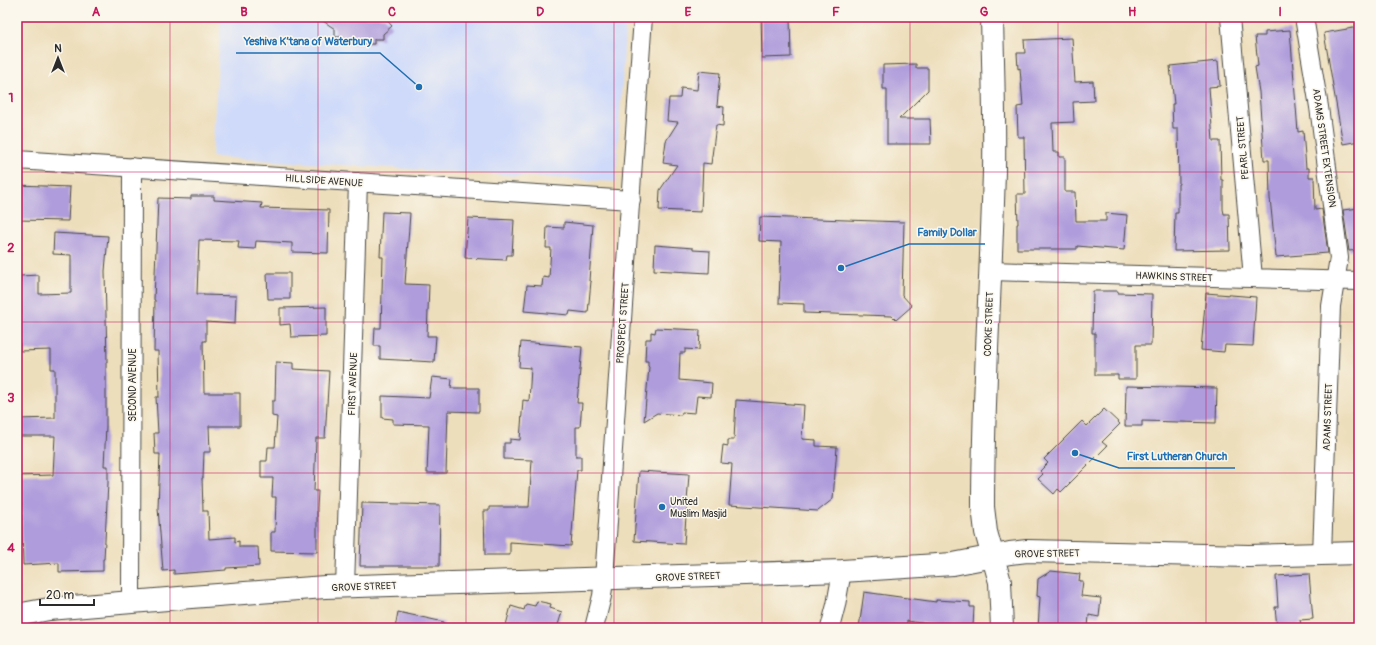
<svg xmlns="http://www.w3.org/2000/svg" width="1376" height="645" viewBox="0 0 1376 645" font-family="Pangolin,sans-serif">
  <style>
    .built { fill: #cfdafa }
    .building { fill: #af9cdc }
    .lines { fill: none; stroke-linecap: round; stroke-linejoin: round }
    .minor-casing { stroke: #484641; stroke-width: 20 }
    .secondary-casing { stroke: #484641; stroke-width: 24 }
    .minor { stroke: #fff; stroke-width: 18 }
    .secondary { stroke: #fff; stroke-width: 22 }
    .grid { fill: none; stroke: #c2185b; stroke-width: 1; stroke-opacity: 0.55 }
    .poi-dot { fill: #1f6fb2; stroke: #fbf7ec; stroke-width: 1.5 }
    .labels { text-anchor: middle; stroke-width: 3; stroke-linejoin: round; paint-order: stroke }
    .street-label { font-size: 10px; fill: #2b2b2b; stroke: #fbf7ec }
    .poi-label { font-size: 10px; fill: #2b2b2b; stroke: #fbf7ec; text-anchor: start }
    .leader { fill: none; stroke: #1f6fb2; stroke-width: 1.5 }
    .callout-dot { fill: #1f6fb2; stroke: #fbf7ec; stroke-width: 1.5 }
    .callout-label { font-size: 11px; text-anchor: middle; font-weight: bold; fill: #1f6fb2; stroke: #fbf7ec; stroke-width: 3; stroke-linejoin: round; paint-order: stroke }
    .neatline { fill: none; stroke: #c2185b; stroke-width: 1.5 }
    .grid-label { font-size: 13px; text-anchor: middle; font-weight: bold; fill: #c2185b }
  </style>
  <rect width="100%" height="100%" fill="#fbf7ec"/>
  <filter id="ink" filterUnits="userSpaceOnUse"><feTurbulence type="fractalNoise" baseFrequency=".025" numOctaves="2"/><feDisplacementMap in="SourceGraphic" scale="8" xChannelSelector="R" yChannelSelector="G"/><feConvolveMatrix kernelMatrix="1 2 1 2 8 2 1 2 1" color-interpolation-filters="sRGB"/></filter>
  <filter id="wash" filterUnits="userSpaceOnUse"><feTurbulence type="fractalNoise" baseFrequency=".012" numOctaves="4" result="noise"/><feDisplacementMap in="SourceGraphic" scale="16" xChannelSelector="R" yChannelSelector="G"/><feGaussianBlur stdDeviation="0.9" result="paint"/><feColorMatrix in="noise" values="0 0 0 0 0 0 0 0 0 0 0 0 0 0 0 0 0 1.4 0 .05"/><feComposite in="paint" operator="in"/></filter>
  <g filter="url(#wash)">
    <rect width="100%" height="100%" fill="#eddebb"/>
    <path class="built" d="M221,17H626L616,182L212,157Z"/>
    <g id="blocks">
      <path class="building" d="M317,17H384L392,26L383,34V39H374V44H342V37H335V29Z
        M761,17H790L791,57L762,58Z
        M1359,27V141L1343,144L1324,33Z
        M1290,30L1298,132L1303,131L1306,168H1309V177H1314L1315,210L1322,209L1328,253L1276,257L1270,198L1269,160H1264L1259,92L1255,67L1258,66L1255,36H1265V32Z
        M1072,38L1075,82L1093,81L1094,101L1073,102L1074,122L1052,123L1053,152H1059V157H1065V192H1075L1076,221H1106V213L1127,215L1124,250L1077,246V249H1017V224H1018L1017,194H1025L1024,137H1018L1017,107L1023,106L1020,68L1018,69L1017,53H1025L1024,40Z
        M1218,61L1220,86L1209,87L1213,141H1220L1221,180H1223V209L1224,214H1229L1230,250L1174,251L1175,213H1178V184H1179L1178,129H1173L1172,104H1174L1170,66Z
        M916,64V68H928V90L899,119H930L931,144H887V89H883V65Z
        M699,71L720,73L717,106L724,107L723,126L716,125L711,164L703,163L701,212L659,210L660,190L677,165L663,163L666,141L678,122L667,121L669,98H680L681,88L697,90Z
        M17,185L70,187L68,221L17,220Z
        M191,196H214V200L262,203L261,208L329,210L328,253L292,252V243L256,241L255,249L238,248L239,241L199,240L197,294H203V295L236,296L235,324L206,322V341H203L204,393H240V426H209L210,452H204L203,478H202L203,511H208L209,539L235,537V542L239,541V547H258L259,566L226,568V570L174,574V570L163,571L158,508L160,454H155L154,433H158L156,397H159L158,351H154L155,300H154L158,198L191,199Z
        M1359,208V250L1349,251L1343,210Z
        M382,212L410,213L405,284L429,285L427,336H436L434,362L380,359V346H374L375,328H381L383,257H380Z
        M760,217L904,222L902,295L912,306L896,320L892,316L804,313V304L779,303L781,242L759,241Z
        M468,218L514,220L512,255H507L506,260L465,258Z
        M564,222L593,225L589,281H591L588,313L570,311L569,315L524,311L527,285L542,286L543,277L549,278L551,248H546L547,227L564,228Z
        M54,233L108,236L105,271L107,362H106V426L104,466H108V483L104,559H103V571L59,572V563L23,565L21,503H17V476L53,475L55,436H17V419L55,418V369H51V350L20,351L19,333H17V314H21L20,276L39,275V294L71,293V255L53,254Z
        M655,245L693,248V250L710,251L709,273L654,270Z
        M267,273H290V299H268Z
        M1093,291H1118V293L1152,294L1151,345H1136V379H1118V375H1095V333H1092Z
        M1206,293L1256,297L1253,346L1225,345L1224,352L1201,350Z
        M326,307V336L291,337L290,324L280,325V308Z
        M656,328L700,330L699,350L685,349V353H680L679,380L712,383L711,397L697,396L695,413L682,412L681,415L657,413L644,421L649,367L648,366V361H645L646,339H651V332L655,333Z
        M521,342L582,347L577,403H582L580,427H576V456H581V470H577L571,546L510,542V555H485L484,511H489V507H529L532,460L504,459V443H510V439L520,440L523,400L529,401L531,368L519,367Z
        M276,362L293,363V369L329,371L325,438H316L314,491H318L317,508V552L271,551V532H275L276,497H272L273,478H261V461H267L268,447H275L277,417L272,416V401H275Z
        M432,377L452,379L451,388H479V412L448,411L446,473H427L429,425L393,424V419L382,418V396L429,398Z
        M1126,386L1217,388L1216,423L1142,421V426H1125Z
        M736,400L804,405L802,439L816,440V446L837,447L833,499L818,511L729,505L732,464L721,463L723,445L728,446V440H734Z
        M1104,409L1120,424L1102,442L1107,446L1061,492L1058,489L1054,494L1038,479L1043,474L1040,471L1048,463L1044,459L1082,421L1087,426Z
        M639,471L689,474L684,544L634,541Z
        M362,503L440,505L439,566H360Z
        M1051,571L1080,574L1079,581H1083L1081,596L1101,598L1099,617L1089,615L1088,628H1038L1040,597L1037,596L1038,579Z
        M1309,574L1313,619L1300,620L1301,625L1277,627L1275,607H1278L1276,576Z
        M864,592L936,602V600L970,602V607H974L973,627L935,628V625L907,621L906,628H859Z
        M537,601L551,604L550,608L562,612L557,628H516L506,625L511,606L524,610L526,604L535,606Z
        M398,612L444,622V628H395Z"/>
    </g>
  </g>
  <g filter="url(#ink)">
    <use href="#blocks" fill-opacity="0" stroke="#484641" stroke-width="1"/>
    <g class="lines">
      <defs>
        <path id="minor" d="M1230,17L1253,278
          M1304,17L1319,107L1339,258L1331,306L1322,554
          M17,160L631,200
          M990,271L1359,281
          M345,587L358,182
          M131,602L132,167
          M594,628L602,596L604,579L643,17
          M830,628L836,605L842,571"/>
        <path id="secondary" d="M992,17C993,68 995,120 994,171C991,283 983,395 983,507L986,532L1000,582L1002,628
          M17,615L49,609L191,597L325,587L842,571L953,564L1010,553L1027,551L1249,556L1359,553"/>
      </defs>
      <use href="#minor" class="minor-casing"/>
      <use href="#secondary" class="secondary-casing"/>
      <use href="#minor" class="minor"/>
      <use href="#secondary" class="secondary"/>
    </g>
  </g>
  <path class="grid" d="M170,17V628M318,17V628M466,17V628M614,17V628M762,17V628M910,17V628M1058,17V628M1206,17V628M17,172H1359M17,322H1359M17,473H1359"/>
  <circle class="poi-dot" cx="662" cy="507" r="4"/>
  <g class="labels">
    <g class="street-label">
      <text transform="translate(1242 148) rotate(-95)" y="4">PEARL STREET</text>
      <text transform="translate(1325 148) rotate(82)" y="4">ADAMS STREET EXTENSION</text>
      <text transform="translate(324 180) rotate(4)" y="4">HILLSIDE AVENUE</text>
      <text transform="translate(1174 276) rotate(2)" y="4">HAWKINS STREET</text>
      <text transform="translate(622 323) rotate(-86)" y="4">PROSPECT STREET</text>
      <text transform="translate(988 324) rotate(-88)" y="4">COOKE STREET</text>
      <text transform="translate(352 384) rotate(-88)" y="4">FIRST AVENUE</text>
      <text transform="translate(132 385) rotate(-90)" y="4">SECOND AVENUE</text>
      <text transform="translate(1327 417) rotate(-88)" y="4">ADAMS STREET</text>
      <text transform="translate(1047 553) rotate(-1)" y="4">GROVE STREET</text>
      <text transform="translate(688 576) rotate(-2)" y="4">GROVE STREET</text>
      <text transform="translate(364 586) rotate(-2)" y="4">GROVE STREET</text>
    </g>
    <g class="poi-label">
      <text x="670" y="505">United<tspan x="670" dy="12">Muslim Masjid</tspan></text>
    </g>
  </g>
  <path class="leader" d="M419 87L380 53H236M841 268L909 244H985M1075 453L1119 468H1235"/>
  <g class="callout-dot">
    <circle cx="419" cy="87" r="4"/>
    <circle cx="841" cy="268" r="4"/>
    <circle cx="1075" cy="453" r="4"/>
  </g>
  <g class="callout-label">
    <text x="308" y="45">Yeshiva K’tana of Waterbury</text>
    <text x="947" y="236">Family Dollar</text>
    <text x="1177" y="460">First Lutheran Church</text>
  </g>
  <rect width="1376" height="645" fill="none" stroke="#fbf7ec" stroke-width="44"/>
  <g transform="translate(58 58)" stroke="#fbf7ec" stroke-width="3" paint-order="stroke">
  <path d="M0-3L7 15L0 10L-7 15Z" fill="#2b2b2b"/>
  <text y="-6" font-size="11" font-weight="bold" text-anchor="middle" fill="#2b2b2b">N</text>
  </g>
  <path d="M40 599v6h54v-6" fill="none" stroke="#2b2b2b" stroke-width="2"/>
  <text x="46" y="599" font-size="12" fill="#2b2b2b" stroke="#fbf7ec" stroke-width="3" paint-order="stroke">20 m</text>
  <rect x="22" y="22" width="1332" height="601" class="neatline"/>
  <g class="grid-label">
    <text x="96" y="16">A</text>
    <text x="244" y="16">B</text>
    <text x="392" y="16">C</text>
    <text x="540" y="16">D</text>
    <text x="688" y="16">E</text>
    <text x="836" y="16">F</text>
    <text x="984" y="16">G</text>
    <text x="1132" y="16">H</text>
    <text x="1280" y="16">I</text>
    <text x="11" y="102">1</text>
    <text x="11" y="252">2</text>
    <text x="11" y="402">3</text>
    <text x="11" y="552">4</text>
  </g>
</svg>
